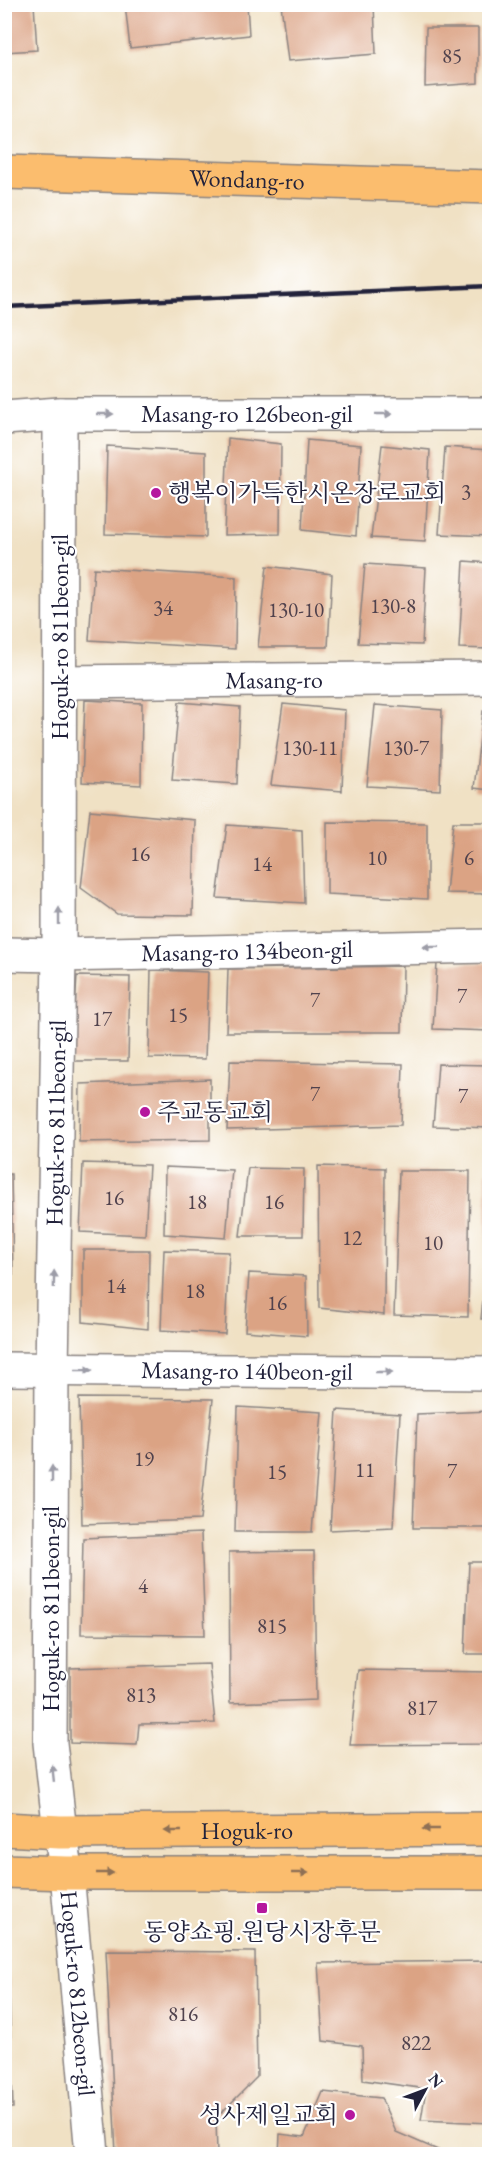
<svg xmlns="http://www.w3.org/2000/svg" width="494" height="2159" viewBox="0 0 494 2159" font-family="'EB Garamond','Noto Serif KR',serif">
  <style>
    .building { fill: #dba384 }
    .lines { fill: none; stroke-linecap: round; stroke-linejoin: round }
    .minor-casing { stroke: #898280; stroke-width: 36 }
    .major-casing { stroke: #898280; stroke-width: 36 }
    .minor { stroke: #fff; stroke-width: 33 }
    .major { stroke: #fbbd6e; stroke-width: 33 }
    .rail { stroke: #22223b; stroke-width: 4.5 }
    .oneway { fill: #9c9ca7 }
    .oneway2 { fill: #8e7054 }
    .poi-dot { fill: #b5179e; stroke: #fff; stroke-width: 2 }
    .labels { text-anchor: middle; stroke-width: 4.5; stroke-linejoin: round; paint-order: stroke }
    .number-label { font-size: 21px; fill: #50424d }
    .street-label { font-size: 24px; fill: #22223b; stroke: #fff }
    .poi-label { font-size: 24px; fill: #22223b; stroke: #fff; text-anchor: start }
  </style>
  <rect width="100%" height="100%" fill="#fff"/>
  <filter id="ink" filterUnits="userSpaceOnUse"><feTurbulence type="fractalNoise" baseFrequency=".0167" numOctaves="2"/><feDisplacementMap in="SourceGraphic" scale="12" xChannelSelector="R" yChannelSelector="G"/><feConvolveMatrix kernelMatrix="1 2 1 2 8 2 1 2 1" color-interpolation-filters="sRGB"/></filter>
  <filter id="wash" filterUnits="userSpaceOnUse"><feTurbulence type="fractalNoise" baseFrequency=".008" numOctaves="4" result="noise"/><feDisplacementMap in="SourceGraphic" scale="24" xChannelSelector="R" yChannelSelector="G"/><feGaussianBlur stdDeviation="1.35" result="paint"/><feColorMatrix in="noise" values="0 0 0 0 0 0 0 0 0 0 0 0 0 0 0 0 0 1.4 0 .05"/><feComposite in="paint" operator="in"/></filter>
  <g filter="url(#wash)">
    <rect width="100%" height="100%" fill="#f0e1c4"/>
    <g id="blocks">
      <path class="building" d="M4,4H34L37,50L4,52Z
        M125,4H247L249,35L130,48Z
        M281,4H374L376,54L288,61Z
        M426,28H478V83L425,87Z
        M228,438L281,444L280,534L224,535Z
        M307,440L361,445L356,536L302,530Z
        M382,445L430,450L425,541L371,538Z
        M107,446L206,452V537L105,534Z
        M445,447L490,450V536L439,534Z
        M4,538H8V591H4Z
        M464,561L490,563V649L459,648Z
        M365,564L426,568L422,645L358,643Z
        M267,566L332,574L328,647H258Z
        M94,568L236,577L235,649L89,640Z
        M85,700L142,703L141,785L82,782Z
        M179,702L240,707L237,784L172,780Z
        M283,704L345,710L342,791L271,785Z
        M375,705L442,710L440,790L367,786Z
        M483,711L490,712V790L474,788Z
        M90,810L195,820L193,915L117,914L81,888Z
        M327,822L427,823V899L327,894Z
        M453,822H490V894L446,893Z
        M227,825L302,830L304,903L217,898Z
        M437,963H490V1031L433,1029Z
        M403,966L402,1032H226L228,969Z
        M151,970L208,972L205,1059L149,1058Z
        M77,976L130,977L128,1061H72Z
        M230,1061L403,1064L401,1125L227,1130Z
        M438,1064L490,1065V1128L433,1126Z
        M210,1079V1140L79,1142L80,1084Z
        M83,1163L149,1165L145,1235L80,1232Z
        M318,1166L385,1168L384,1315L319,1308Z
        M165,1167L232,1170L226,1238L164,1234Z
        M248,1168L304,1169L303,1236H240Z
        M399,1171H470L468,1317L394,1315Z
        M486,1172H490V1247H487Z
        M4,1174H11L13,1275L4,1284Z
        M83,1250H149L148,1329L83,1322Z
        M164,1250L229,1252L225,1334L161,1330Z
        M487,1262H490V1319H481Z
        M249,1273L306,1276L307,1336L245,1331Z
        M79,1398L213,1399L200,1520L82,1524Z
        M238,1407L322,1412L312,1532H235Z
        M337,1410L400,1414L393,1527L330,1530Z
        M490,1411V1528H413L417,1414Z
        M201,1533L205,1635L81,1634L83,1538Z
        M314,1551L316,1700L230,1703L229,1552Z
        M469,1562H490V1654H465Z
        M209,1664L215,1723L139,1724L137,1745L70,1743V1668Z
        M358,1670L490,1672V1744L350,1745Z
        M106,1951L255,1952L257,2077L216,2118L217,2154H116Z
        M4,1961H8L13,2108H4Z
        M490,1961V2123L421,2120L426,2089L363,2080L362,2046L323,2041L318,1963Z
        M323,2092L381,2098L396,2132L447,2154H279L280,2134L304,2137Z"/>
    </g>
  </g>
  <g filter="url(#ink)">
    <use href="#blocks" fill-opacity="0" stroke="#898280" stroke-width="1.5"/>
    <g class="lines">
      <defs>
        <g id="minor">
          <path id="s1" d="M60,414L59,955L52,1369L50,1743L60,1832L67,1873L92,2154"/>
          <path id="s2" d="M4,418L60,414H490"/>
          <path id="s3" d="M60,682L490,678"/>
          <path id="s4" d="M4,954L59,955L490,946"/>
          <path id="s5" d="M4,1369L490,1373"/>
        </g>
        <g id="major">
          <path id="s6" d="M4,172L490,187"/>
          <path id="s7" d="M4,1829L60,1832L490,1829"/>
          <path d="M4,1871L67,1873H490"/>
        </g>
      </defs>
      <use href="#minor" class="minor-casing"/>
      <use href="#major" class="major-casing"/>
      <use href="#minor" class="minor"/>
      <use href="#major" class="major"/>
      <path class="rail" d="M4,307L490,286"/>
    </g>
    <defs><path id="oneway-solid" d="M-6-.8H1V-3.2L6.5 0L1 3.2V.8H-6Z" transform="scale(1.5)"/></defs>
    <g class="oneway">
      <use href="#oneway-solid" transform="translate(105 414)"/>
      <use href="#oneway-solid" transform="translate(384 414)"/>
      <use href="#oneway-solid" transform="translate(59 916) rotate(-90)"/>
      <use href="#oneway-solid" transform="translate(431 947) rotate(179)"/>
      <use href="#oneway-solid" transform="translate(54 1279) rotate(-89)"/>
      <use href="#oneway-solid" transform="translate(84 1370)"/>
      <use href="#oneway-solid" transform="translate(384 1372)"/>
      <use href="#oneway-solid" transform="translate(52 1474) rotate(-90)"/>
      <use href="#oneway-solid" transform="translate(53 1773) rotate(-96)"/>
    </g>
    <g class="oneway2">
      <use href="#oneway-solid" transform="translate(431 1829) rotate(180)"/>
      <use href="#oneway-solid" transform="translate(173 1831) rotate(180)"/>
      <use href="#oneway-solid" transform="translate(105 1873)"/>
      <use href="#oneway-solid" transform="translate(300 1873)"/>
    </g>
  </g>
  <g class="poi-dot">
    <circle cx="156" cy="493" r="6"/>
    <circle cx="145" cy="1112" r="6"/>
    <rect x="256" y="1902" width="12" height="12" rx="3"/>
    <circle cx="350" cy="2115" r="6"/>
  </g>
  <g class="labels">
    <g class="number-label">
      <text x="452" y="63">85</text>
      <text x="466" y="499">3</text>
      <text x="393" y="613">130-8</text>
      <text x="163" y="615">34</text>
      <text x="296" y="617">130-10</text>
      <text x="310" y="755">130-11</text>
      <text x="406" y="755">130-7</text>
      <text x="140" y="861">16</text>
      <text x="377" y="865">10</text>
      <text x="469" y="865">6</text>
      <text x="262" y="871">14</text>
      <text x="462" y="1003">7</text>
      <text x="315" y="1007">7</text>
      <text x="178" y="1022">15</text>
      <text x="102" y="1026">17</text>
      <text x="315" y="1101">7</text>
      <text x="463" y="1103">7</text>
      <text x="114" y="1205">16</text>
      <text x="197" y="1209">18</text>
      <text x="274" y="1209">16</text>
      <text x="352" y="1245">12</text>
      <text x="433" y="1250">10</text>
      <text x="116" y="1293">14</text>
      <text x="195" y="1298">18</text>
      <text x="277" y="1310">16</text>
      <text x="144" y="1466">19</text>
      <text x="365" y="1477">11</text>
      <text x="452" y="1478">7</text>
      <text x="277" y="1479">15</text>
      <text x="143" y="1593">4</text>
      <text x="272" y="1633">815</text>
      <text x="141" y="1702">813</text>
      <text x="422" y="1715">817</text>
      <text x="183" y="2021">816</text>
      <text x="416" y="2050">822</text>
    </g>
    <g class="street-label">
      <text dy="8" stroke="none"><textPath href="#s6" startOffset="243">Wondang-ro</textPath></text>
      <text dy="8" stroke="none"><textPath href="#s2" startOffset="243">Masang-ro 126beon-gil</textPath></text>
      <text transform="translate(60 637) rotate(-90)" y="8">Hoguk-ro 811beon-gil</text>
      <text dy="8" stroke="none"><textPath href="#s3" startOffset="214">Masang-ro</textPath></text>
      <text dy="8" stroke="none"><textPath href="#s4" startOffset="243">Masang-ro 134beon-gil</textPath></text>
      <text transform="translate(56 1123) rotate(-89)" y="8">Hoguk-ro 811beon-gil</text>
      <text dy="8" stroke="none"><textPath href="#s5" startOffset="243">Masang-ro 140beon-gil</textPath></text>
      <text transform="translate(51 1609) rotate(-90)" y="8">Hoguk-ro 811beon-gil</text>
      <text dy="8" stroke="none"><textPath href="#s7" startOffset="243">Hoguk-ro</textPath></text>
      <text dy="8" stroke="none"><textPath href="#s1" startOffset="1581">Hoguk-ro 812beon-gil</textPath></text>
    </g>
    <g class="poi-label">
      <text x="168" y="501">행복이가득한시온장로교회</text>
      <text x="157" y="1120">주교동교회</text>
      <text x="262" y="1940" text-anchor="middle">동양쇼핑.원당시장후문</text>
      <text x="338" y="2123" text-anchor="end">성사제일교회</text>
    </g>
  </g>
  <rect width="494" height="2159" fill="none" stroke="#fff" stroke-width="24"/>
  <g transform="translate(425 2090) rotate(49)" stroke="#ffffff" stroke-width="4.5" paint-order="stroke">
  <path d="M0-4.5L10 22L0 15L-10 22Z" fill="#22223b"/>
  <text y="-9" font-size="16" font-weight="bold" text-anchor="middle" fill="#22223b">N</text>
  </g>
</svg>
